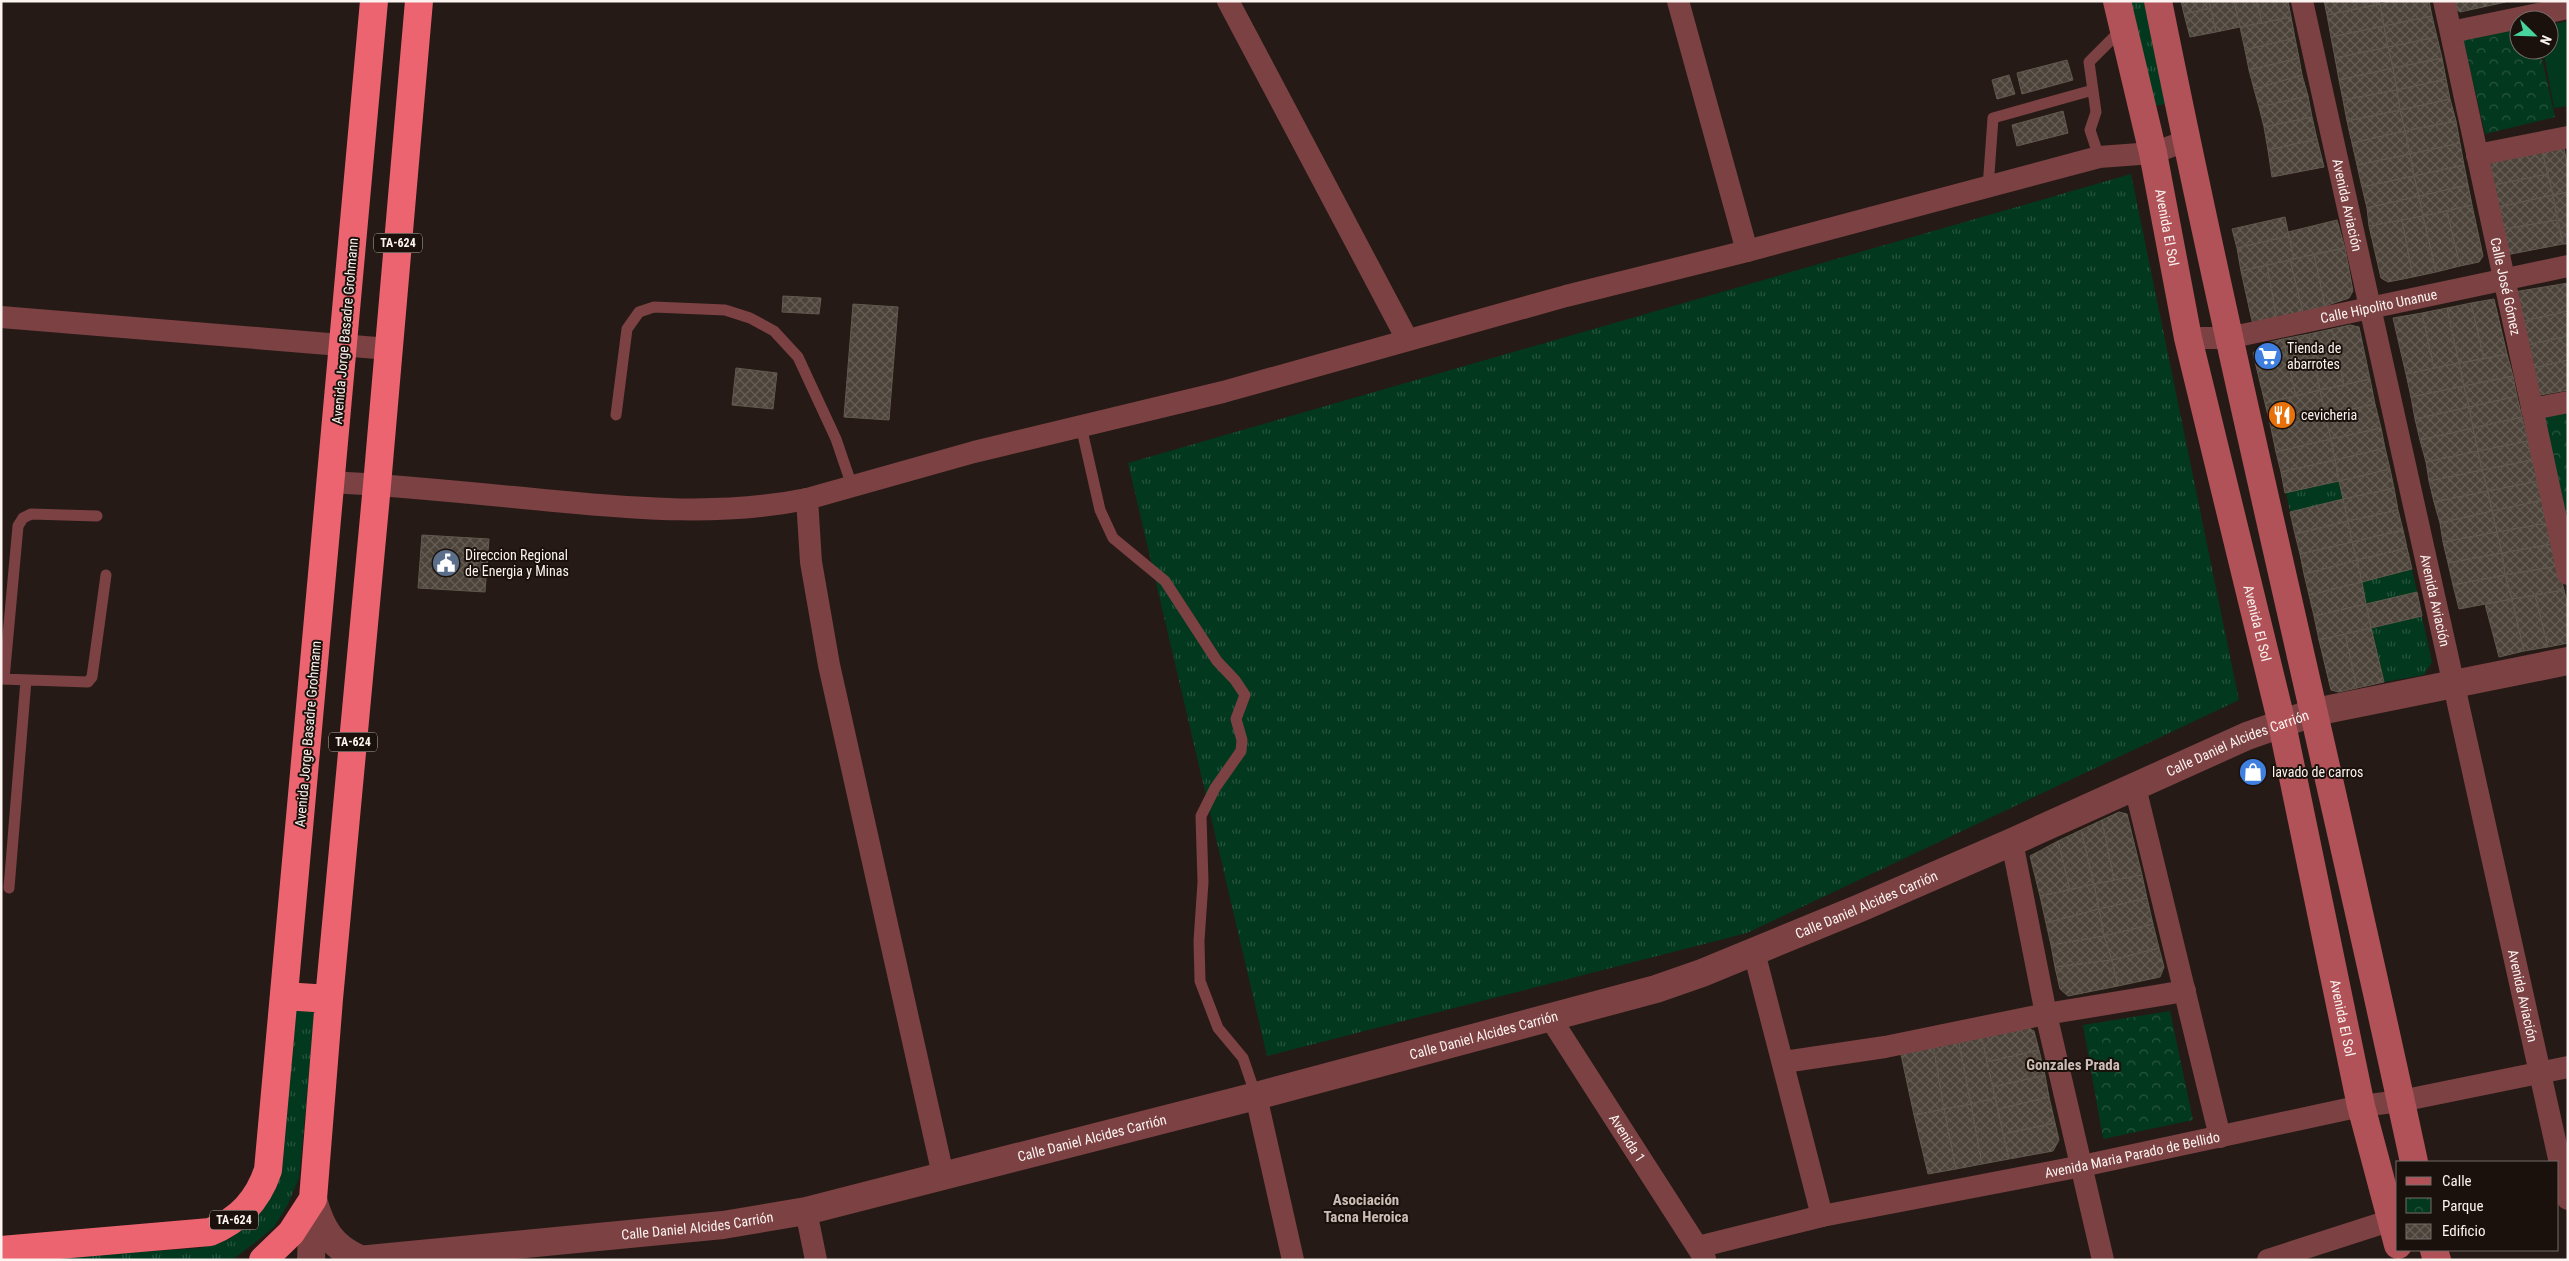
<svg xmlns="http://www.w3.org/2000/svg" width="2569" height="1261" viewBox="0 0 2569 1261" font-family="'Roboto Condensed',sans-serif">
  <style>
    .grass { fill: url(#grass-tufts) }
    .park { fill: url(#park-crowns) }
    .pitch { fill: #02381e }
    .building { fill: url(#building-cross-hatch); stroke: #61594e }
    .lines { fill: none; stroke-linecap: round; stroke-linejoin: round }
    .service { stroke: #7b4143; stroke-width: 11 }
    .minor { stroke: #7b4143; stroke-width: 22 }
    .tertiary { stroke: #7b4143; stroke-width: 28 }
    .secondary { stroke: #b05258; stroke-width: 28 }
    .trunk { stroke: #eb646f; stroke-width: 28 }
    .labels { text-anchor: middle; stroke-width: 4; stroke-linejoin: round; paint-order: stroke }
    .shield { fill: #1b110c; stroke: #b8afab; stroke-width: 1 }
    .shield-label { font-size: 12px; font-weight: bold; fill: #fbf3ef }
    .street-label { font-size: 14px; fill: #fbf3ef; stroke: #1b110c }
    .poi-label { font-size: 14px; fill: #fbf3ef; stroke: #1b110c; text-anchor: start }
    .neighbourhood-label { font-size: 15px; font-weight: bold; fill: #ccbeb6; stroke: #1b110c }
  </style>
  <defs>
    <pattern id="grass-tufts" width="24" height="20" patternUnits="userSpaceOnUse" patternTransform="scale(1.25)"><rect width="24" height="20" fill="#02381e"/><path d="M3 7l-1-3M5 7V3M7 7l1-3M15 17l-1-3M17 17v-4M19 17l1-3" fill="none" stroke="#28553f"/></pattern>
    <pattern id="park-crowns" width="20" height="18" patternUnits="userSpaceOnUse" patternTransform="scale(1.25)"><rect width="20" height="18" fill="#02381e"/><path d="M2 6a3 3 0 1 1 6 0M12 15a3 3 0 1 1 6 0" fill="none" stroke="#28553f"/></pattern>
    <pattern id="building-cross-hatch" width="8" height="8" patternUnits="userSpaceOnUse" patternTransform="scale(1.25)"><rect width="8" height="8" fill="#4c443a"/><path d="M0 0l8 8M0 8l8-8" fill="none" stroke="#675f57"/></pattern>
  </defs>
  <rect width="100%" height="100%" fill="#251a15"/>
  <path class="grass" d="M2127,1H2144L2165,104L2148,107Z
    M2131,174L2239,700L1747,933L1267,1056L1128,463Z
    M2339,481L2343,499L2290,512L2286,493Z
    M2412,569L2417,592L2366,604L2362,582Z
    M2422,616L2432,662L2424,675L2384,682L2371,628Z
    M297,1003L306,1005L315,1014L299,1178L287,1206L274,1227L257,1241L232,1260H15L200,1248L229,1239L258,1216L270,1197L291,1014Z"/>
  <path class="park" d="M2519,26V50H2540L2555,117L2485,134L2463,39Z
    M2568,410V519L2564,520L2544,414Z
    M2170,1011L2193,1120L2103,1139L2083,1025Z"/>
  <path class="pitch" d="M2568,21V106L2554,108L2543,50H2549V25Z"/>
  <path class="building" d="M2181,1H2209L2211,8L2184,14Z
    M2209,1H2234L2240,27L2216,32Z
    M2234,1H2257L2262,23L2240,27Z
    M2257,1H2288L2291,17L2262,23Z
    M2324,1H2379L2380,4L2327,15Z
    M2394,1H2429L2432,16L2384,26L2380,4Z
    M2453,1H2506V2L2460,12L2454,8Z
    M2380,4L2384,26L2331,37L2327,15Z
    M2211,8L2216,32L2190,37L2184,14Z
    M2432,16L2437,37L2388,47L2384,26Z
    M2291,17L2295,38L2245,50L2240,27Z
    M2384,26L2388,47L2335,58L2331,37Z
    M2437,37L2442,58L2393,68L2388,47Z
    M2295,38L2299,58L2249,70L2245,50Z
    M2388,47L2393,68L2339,80L2335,58Z
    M2299,58L2302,75L2254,89L2249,70Z
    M2442,58L2446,79L2397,90L2393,68Z
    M2067,60L2073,80L2022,94L2017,73Z
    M2393,68L2397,90L2343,100L2339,80Z
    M2009,75L2015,94L1997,99L1992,80Z
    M2302,75L2308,96L2259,107L2254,89Z
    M2446,79L2450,99L2400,110L2397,90Z
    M2397,90L2400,110L2347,121L2343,100Z
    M2308,96L2312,117L2264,127L2259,107Z
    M2450,99L2456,121L2405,131L2400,110Z
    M2400,110L2405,131L2352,143L2347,121Z
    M2063,111L2068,133L2017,146L2012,125Z
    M2312,117L2317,139L2268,150L2264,127Z
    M2456,121L2460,143L2410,154L2405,131Z
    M2405,131L2410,154L2357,165L2352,143Z
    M2317,139L2324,167L2272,177L2268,150Z
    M2460,143L2464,165L2414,176L2410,154Z
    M2563,143L2568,169V192L2553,195L2541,147Z
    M2541,147L2548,174L2489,186L2485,160Z
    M2410,154L2414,176L2362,187L2357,165Z
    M2464,165L2468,185L2419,196L2414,176Z
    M2548,174L2553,195L2494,208L2489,186Z
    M2414,176L2419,196L2367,208L2362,187Z
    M2468,185L2472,205L2423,216L2419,196Z
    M2568,192V244H2563L2553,195Z
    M2553,195L2557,220L2499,230L2494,208Z
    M2419,196L2423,216L2369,226L2367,208Z
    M2472,205L2483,256L2479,262L2460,266L2447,211Z
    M2447,211L2460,266L2436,272L2423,216Z
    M2423,216L2436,272L2413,277L2402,220Z
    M2285,217L2289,236L2237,248L2232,229Z
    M2337,220L2345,248L2294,259L2288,232Z
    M2402,220L2413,277L2388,282L2381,278L2369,226Z
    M2557,220L2563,244L2506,255L2499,230Z
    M2289,236L2294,259L2241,271L2237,248Z
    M2345,248L2353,291L2349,298L2325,306L2314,254Z
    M2314,254L2325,306L2303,312L2290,260Z
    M2290,260L2303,312L2277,320L2267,265Z
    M2267,265L2277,320L2259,325L2252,321L2241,271Z
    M2568,283V311L2519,322L2514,292Z
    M783,296L821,298L819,314L782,312Z
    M2494,299L2507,354L2484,359L2471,303Z
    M2471,303L2484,359L2459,363L2447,308Z
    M853,304L898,307L889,420L844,417Z
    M2447,308L2459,363L2434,368L2422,313Z
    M2568,311V336L2523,346L2519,322Z
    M2422,313L2434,368L2406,374L2393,318Z
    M2350,325L2359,327L2370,379L2344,385L2332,329Z
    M2332,329L2344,385L2320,390L2309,334Z
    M2309,334L2320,390L2296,396L2283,339Z
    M2568,336V360L2530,369L2523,346Z
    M2283,339L2296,396L2265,403L2253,353L2261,344Z
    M2507,354L2513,376L2464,386L2459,363Z
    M2568,360V390L2540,395L2530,369Z
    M2459,363L2464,386L2411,397L2406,374Z
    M736,368L777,373L773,409L732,405Z
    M2513,376L2517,396L2469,407L2464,386Z
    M2370,379L2375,404L2325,415L2320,390Z
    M2464,386L2469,407L2415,419L2411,397Z
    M2320,390L2325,415L2271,428L2265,403Z
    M2517,396L2522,417L2473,428L2469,407Z
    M2375,404L2381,428L2331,439L2325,415Z
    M2469,407L2473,428L2420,440L2415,419Z
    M2325,415L2331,439L2276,452L2271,428Z
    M2522,417L2528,441L2478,451L2473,428Z
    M2381,428L2385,448L2335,460L2331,439Z
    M2473,428L2478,451L2426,462L2420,440Z
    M2331,439L2335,460L2281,472L2276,452Z
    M2528,441L2532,460L2482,470L2478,451Z
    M2385,448L2390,469L2339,481L2335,460Z
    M2478,451L2482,470L2429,481L2426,462Z
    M2335,460L2339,481L2285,493L2281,472Z
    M2532,460L2538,481L2488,491L2482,470Z
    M2390,469L2394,488L2343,499L2339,481Z
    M2482,470L2488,491L2434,502L2429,481Z
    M2538,481L2543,500L2492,511L2488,491Z
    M2394,488L2398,510L2348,521L2343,499Z
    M2488,491L2492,511L2440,523L2434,502Z
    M2343,499L2348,521L2295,534L2290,512Z
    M2543,500L2548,523L2497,532L2492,511Z
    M2398,510L2403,530L2352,542L2348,521Z
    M2492,511L2497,532L2443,542L2440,523Z
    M2348,521L2352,542L2300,554L2295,534Z
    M2548,523L2553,544L2502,553L2497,532Z
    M2403,530L2407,548L2357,560L2352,542Z
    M2497,532L2502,553L2448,563L2443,542Z
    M422,535L489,539L485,592L418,588Z
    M2352,542L2357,560L2304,574L2300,554Z
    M2553,544L2558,566L2505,575L2502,553Z
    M2407,548L2412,569L2362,582L2357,560Z
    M2502,553L2505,575L2453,585L2448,563Z
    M2357,560L2362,582L2309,595L2304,574Z
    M2558,566L2564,590L2512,599L2505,575Z
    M2505,575L2512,599L2459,609L2453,585Z
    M2362,582L2366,604L2314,616L2309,595Z
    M2564,590L2568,606V643L2548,647L2535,595Z
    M2417,592L2422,616L2371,628L2366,604Z
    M2535,595L2548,647L2524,651L2512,599Z
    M2512,599L2524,651L2499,657L2485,604Z
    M2366,604L2371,628L2319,640L2314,616Z
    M2371,628L2384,682L2357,688L2345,634Z
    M2345,634L2357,688L2339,692L2331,690L2319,640Z
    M2119,812L2127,814L2142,875L2114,880L2102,820Z
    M2102,820L2114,880L2094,884L2081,830Z
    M2081,830L2094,884L2070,890L2058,841Z
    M2058,841L2070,890L2040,896L2030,856Z
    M2142,875L2147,898L2099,909L2094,884Z
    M2094,884L2099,909L2046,923L2040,896Z
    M2147,898L2153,924L2104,936L2099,909Z
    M2099,909L2104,936L2051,945L2046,923Z
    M2153,924L2159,948L2112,960L2104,936Z
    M2104,936L2112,960L2055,967L2051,945Z
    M2159,948L2164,967L2160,977L2118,986L2112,960Z
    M2112,960L2118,986L2068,996L2060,989L2055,967Z
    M2023,1025L2034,1031L2039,1050L1987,1062L1981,1034Z
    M1981,1034L1995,1098L1971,1104L1958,1038Z
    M1958,1038L1971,1104L1944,1109L1933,1044Z
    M1933,1044L1944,1109L1914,1115L1900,1050Z
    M2039,1050L2045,1075L1993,1087L1987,1062Z
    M2045,1075L2049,1097L1998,1109L1993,1087Z
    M2049,1097L2055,1123L2003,1134L1998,1109Z
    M1995,1098L2009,1159L1982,1164L1971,1104Z
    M1971,1104L1982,1164L1956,1169L1944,1109Z
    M1944,1109L1956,1169L1928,1174L1914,1115Z
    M2055,1123L2059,1140L2053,1151L2009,1159L2003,1134Z"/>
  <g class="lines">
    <path class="service" d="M2099,157L2090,130L2096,112L2089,62L2122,29
      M1988,188L1993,118L2093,90
      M616,415L627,329L639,312L654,307L725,310L750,318L774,331L798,357L836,439L852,486
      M1081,426L1100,510L1113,538L1165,581L1217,661L1235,680L1245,695L1236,719L1242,740L1241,751L1215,788L1201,816L1203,882L1199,941L1200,981L1218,1028L1243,1058L1256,1096
      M1,679L88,682L92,677L106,575
      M4,679L18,526L23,518L31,514L97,516
      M9,888L26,680"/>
    <g class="minor">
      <path d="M1228,1L1407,339"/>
      <path d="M1678,1L1747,251"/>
      <path id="s1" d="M2302,1L2568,1199"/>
      <path id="s2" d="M2444,1L2568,574"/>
      <path d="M2451,32L2568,8"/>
      <path d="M2477,155L2568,137"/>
      <path d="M1,317L389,349"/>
      <path id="s3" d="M2188,338H2228L2568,266"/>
      <path d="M2532,409L2568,402"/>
      <path d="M331,482C406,486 480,494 554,501C639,509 723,516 807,499L974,452L1223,392L1566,296L1747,251L2099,157L2153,153L2186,141"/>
      <path d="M807,499L811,562L829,665L943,1175"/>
      <path d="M2135,787L2220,1137"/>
      <path d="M2012,842L2046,1014L2103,1260"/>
      <path d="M1754,952L1822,1216"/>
      <path id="s4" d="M1549,1016L1705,1259"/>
      <path d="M1784,1062L1885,1047L2046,1014L2185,991"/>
      <path d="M1256,1096L1293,1260"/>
      <path d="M806,1211L816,1260"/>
      <path id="s5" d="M1698,1247L1822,1216L2082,1166L2361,1106L2401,1101L2568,1067"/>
      <path d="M2268,1260L2398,1218"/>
    </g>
    <g class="tertiary">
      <path d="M313,1199C321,1229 332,1247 360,1259"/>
      <path d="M311,1260L313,1209"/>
      <path id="s6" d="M358,1260L723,1225L806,1211L1256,1096L1656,989L1702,973L1860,908L2012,842L2247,736L2315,712L2568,661"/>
    </g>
    <g class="secondary">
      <path id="s7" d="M2117,1L2153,153L2188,338L2282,724L2361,1106L2398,1245"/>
      <path d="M2158,1C2236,390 2331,775 2414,1162"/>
      <path d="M2434,1250L2437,1260"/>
    </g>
    <path class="trunk" d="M284,996L329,999
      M1,1250L210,1232C240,1220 258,1200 268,1170L374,1
      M263,1260L291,1233L313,1199L329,999L377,485L419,1"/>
  </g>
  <defs>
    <symbol id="supermarket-disc" viewBox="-11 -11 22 22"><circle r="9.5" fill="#3f7fe0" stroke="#1b110c"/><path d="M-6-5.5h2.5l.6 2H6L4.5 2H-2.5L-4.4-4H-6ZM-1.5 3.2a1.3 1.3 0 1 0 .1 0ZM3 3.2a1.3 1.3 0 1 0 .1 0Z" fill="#fff"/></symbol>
    <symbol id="restaurant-disc" viewBox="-11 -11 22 22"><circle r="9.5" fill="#e8710a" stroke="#1b110c"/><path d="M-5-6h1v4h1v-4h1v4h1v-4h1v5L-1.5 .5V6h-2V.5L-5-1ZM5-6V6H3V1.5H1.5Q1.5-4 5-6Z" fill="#fff"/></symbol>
    <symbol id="civic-disc" viewBox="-11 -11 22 22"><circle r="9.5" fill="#5c6f8a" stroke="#1b110c"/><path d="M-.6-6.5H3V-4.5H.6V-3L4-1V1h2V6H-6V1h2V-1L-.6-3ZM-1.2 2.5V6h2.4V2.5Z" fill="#fff"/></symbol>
    <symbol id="shop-disc" viewBox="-11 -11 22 22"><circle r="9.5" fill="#3f7fe0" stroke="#1b110c"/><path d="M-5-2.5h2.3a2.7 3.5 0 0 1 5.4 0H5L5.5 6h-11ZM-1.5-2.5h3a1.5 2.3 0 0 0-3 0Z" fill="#fff"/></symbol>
  </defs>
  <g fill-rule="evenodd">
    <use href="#supermarket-disc" x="2252" y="340" width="32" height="32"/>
    <use href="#restaurant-disc" x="2266" y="399" width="32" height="32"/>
    <use href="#civic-disc" x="430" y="547" width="32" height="32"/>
    <use href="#shop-disc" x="2237" y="756" width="32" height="32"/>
  </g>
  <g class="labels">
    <g class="shield">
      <rect x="374" y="233.5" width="48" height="19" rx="4"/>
      <rect x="329" y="732.5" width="48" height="19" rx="4"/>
      <rect x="210" y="1210.5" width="48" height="19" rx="4"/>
    </g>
    <g class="shield-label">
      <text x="398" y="247">TA-624</text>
      <text x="353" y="746">TA-624</text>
      <text x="234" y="1224">TA-624</text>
    </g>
    <g class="street-label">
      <text dy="5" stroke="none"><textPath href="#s1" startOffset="209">Avenida Aviación</textPath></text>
      <text dy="5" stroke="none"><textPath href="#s7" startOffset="232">Avenida El Sol</textPath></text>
      <text dy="5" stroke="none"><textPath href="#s2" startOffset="292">Calle José Gómez</textPath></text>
      <text dy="5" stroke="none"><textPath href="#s3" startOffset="194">Calle Hipolito Unanue</textPath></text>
      <text transform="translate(345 331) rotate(-85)" y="5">Avenida Jorge Basadre Grohmann</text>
      <text dy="5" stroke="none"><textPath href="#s1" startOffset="614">Avenida Aviación</textPath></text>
      <text dy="5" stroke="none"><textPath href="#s7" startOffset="638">Avenida El Sol</textPath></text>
      <text transform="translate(308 734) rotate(-85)" y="5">Avenida Jorge Basadre Grohmann</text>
      <text dy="5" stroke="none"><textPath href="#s6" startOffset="1961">Calle Daniel Alcides Carrión</textPath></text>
      <text dy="5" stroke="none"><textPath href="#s6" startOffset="1556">Calle Daniel Alcides Carrión</textPath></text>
      <text dy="5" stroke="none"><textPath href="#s1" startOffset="1019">Avenida Aviación</textPath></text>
      <text dy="5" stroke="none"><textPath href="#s7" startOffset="1042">Avenida El Sol</textPath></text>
      <text dy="5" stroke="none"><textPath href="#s6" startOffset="1151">Calle Daniel Alcides Carrión</textPath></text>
      <text dy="5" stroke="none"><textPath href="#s6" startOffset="746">Calle Daniel Alcides Carrión</textPath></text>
      <text dy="5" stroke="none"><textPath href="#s4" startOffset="145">Avenida 1</textPath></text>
      <text dy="5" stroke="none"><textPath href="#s5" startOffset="444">Avenida Maria Parado de Bellido</textPath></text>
      <text dy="5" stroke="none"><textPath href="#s6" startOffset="341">Calle Daniel Alcides Carrión</textPath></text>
    </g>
    <g class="poi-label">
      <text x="2287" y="353">Tienda de<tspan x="2287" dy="16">abarrotes</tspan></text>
      <text x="2301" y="420">cevicheria</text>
      <text x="465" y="560">Direccion Regional<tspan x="465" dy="16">de Energia y Minas</tspan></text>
      <text x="2272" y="777">lavado de carros</text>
    </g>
    <g class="neighbourhood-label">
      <text x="2073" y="1070">Gonzales Prada</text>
      <text x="1366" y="1205">Asociación<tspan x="1366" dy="17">Tacna Heroica</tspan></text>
    </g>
  </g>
  <rect width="2569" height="1261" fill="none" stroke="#fbf3ef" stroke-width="5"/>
  <rect x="2396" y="1161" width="162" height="90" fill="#1b110c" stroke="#756b67"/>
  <rect x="2406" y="1177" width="25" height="8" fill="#b05258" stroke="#756b67"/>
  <text x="2442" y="1186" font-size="15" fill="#fbf3ef">Calle</text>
  <rect x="2406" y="1198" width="25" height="15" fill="url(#park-crowns)" stroke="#756b67"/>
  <text x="2442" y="1211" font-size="15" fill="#fbf3ef">Parque</text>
  <rect x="2406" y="1224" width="25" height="15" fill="url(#building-cross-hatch)" stroke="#756b67"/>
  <text x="2442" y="1236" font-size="15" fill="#fbf3ef">Edificio</text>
  <g transform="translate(2534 35) rotate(113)"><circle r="24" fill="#1b110c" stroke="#756b67"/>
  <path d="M0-4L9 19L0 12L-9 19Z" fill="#47d49e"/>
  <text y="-8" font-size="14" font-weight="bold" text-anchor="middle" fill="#fbf3ef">N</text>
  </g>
</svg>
